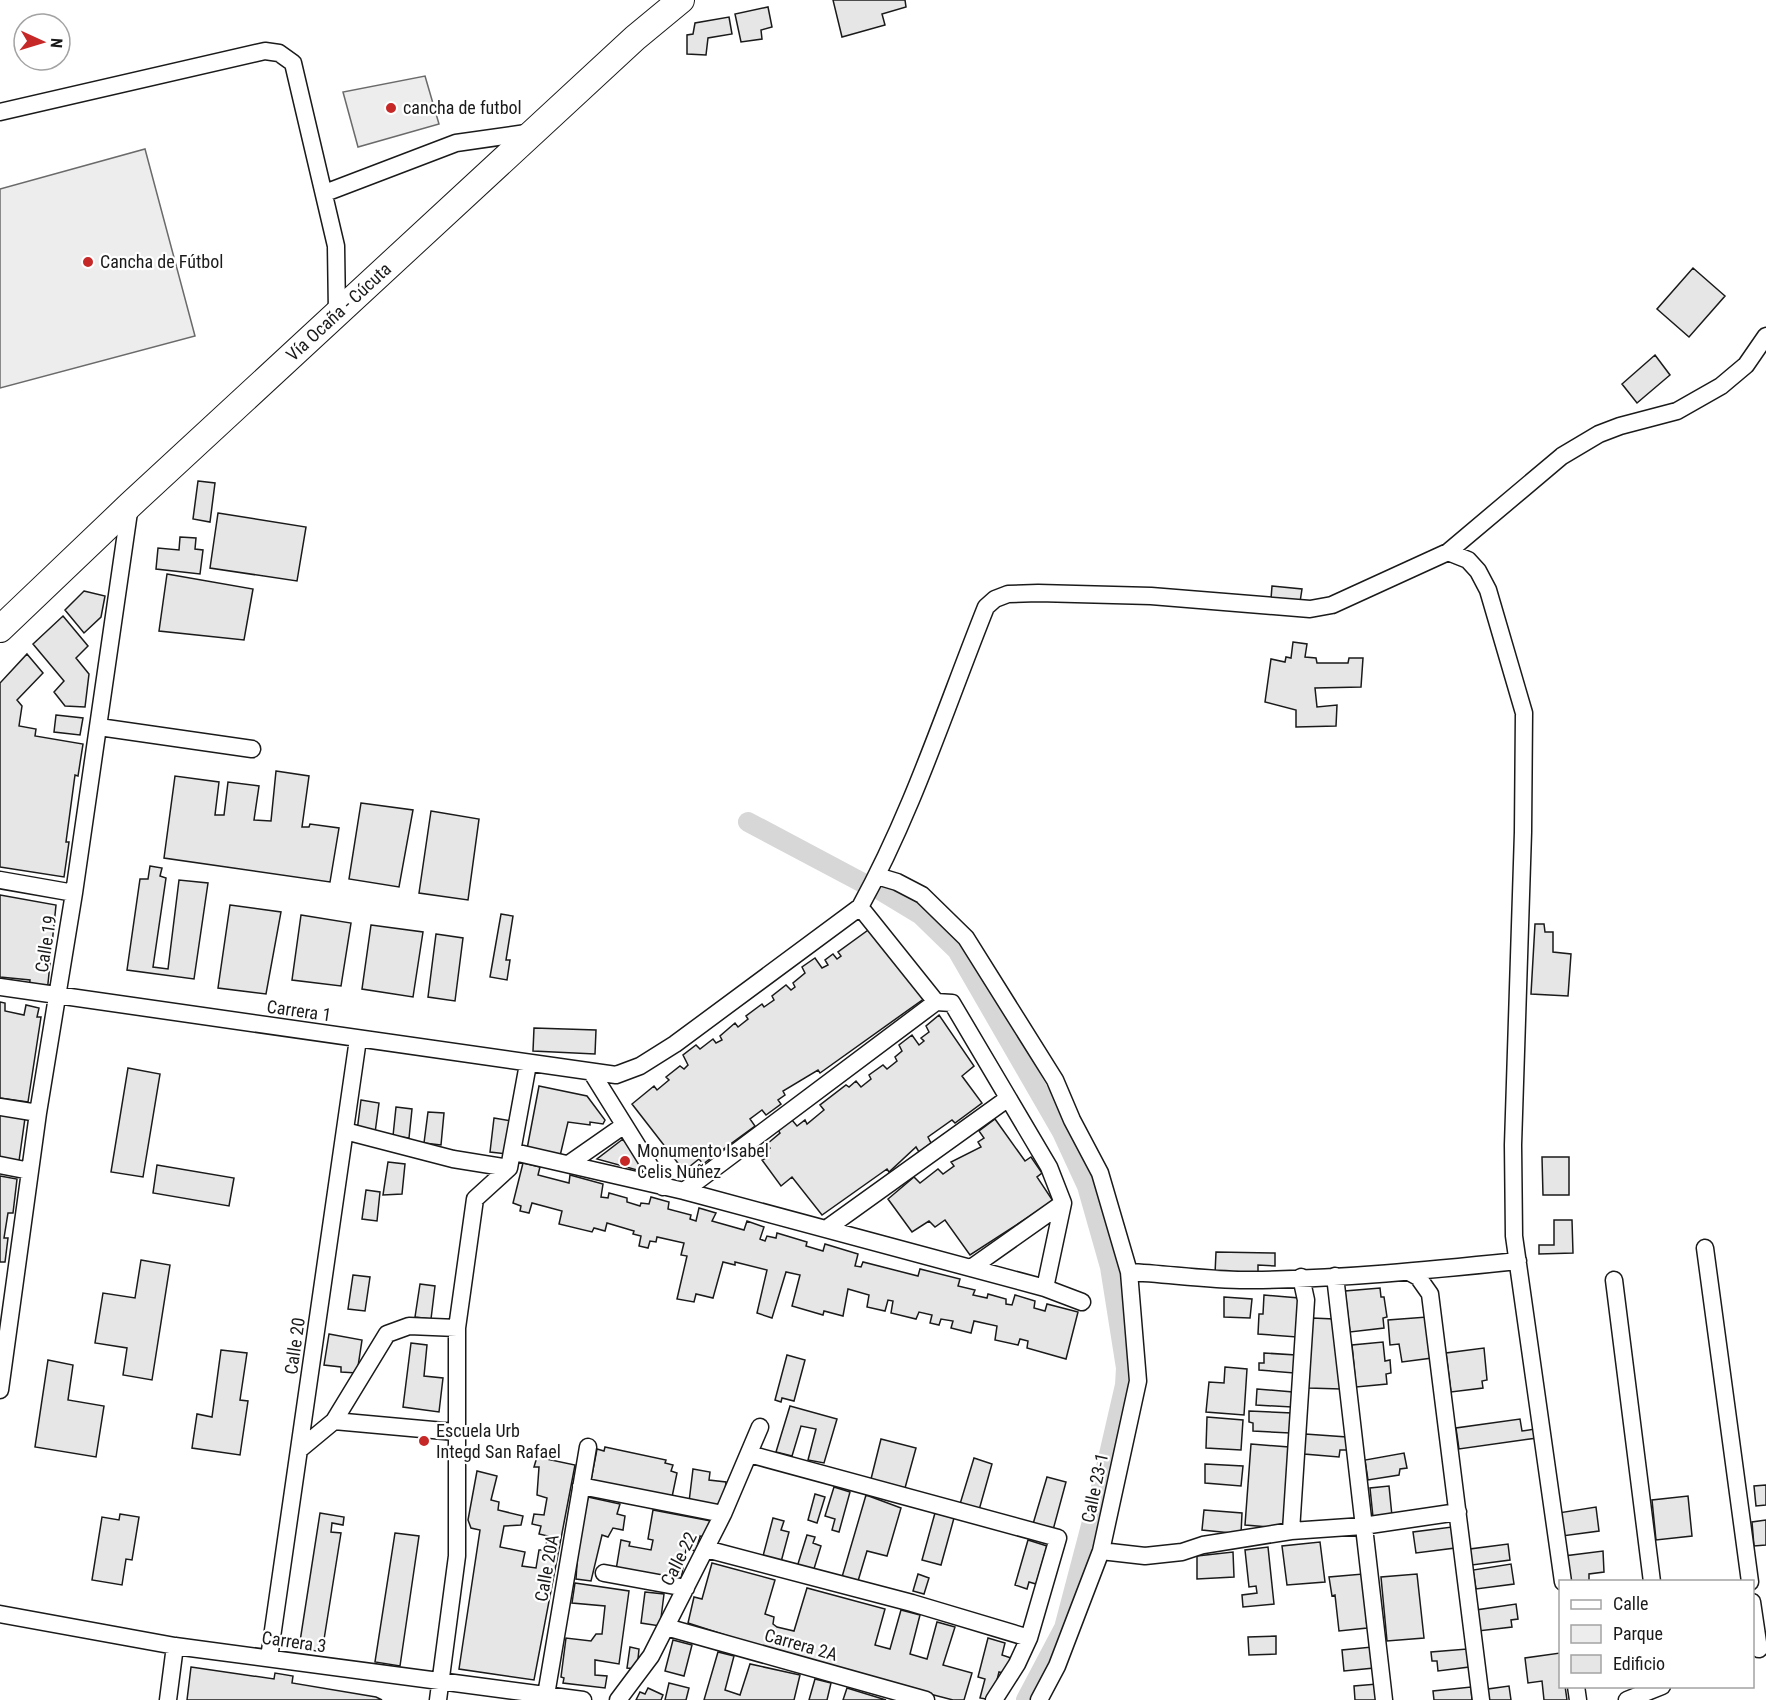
<svg xmlns="http://www.w3.org/2000/svg" width="1766" height="1700" viewBox="0 0 1766 1700" font-family="'Roboto Condensed',sans-serif">
  <style>
    .green { fill: #ededed; stroke: #6a6a6a; stroke-width: 1.5 }
    .lines { fill: none; stroke-linecap: round; stroke-linejoin: round }
    .canal { stroke: #d7d7d7; stroke-width: 20 }
    .building { fill: #e6e6e6; stroke: #1a1a1a; stroke-width: 1.5 }
    .street-casing { stroke: #1a1a1a; stroke-width: 19 }
    .primary-casing { stroke: #1a1a1a; stroke-width: 28 }
    .street { stroke: #fff; stroke-width: 16 }
    .primary { stroke: #fff; stroke-width: 26 }
    .poi-dot { fill: #c62828; stroke: #fff; stroke-width: 2 }
    .labels { text-anchor: middle; stroke-width: 4.5; stroke-linejoin: round; paint-order: stroke }
    .poi-label { font-size: 18px; fill: #1a1a1a; stroke: #fff; text-anchor: start }
    .street-label { font-size: 18px; fill: #1a1a1a; stroke: #fff }
  </style>
  <rect width="100%" height="100%" fill="#fff"/>
  <path class="green" d="M425,76L439,124L358,147L343,92Z
    M145,149L195,336L0,388V189Z"/>
  <g class="lines">
    <path class="canal" d="M748,822L863,883
      M878,889L921,915L957,950L1062,1132L1087,1186L1110,1267L1126,1368L1125,1385L1104,1476L1064,1628L1026,1700"/>
  </g>
  <path class="building" d="M833,0H905L906,7L882,14L885,25L842,37Z
    M768,7L772,27L761,30L762,39L741,42L735,14Z
    M729,17L732,34L708,38L706,55L687,54V35L693,34L695,23Z
    M1693,268L1725,296L1689,337L1657,309Z
    M1655,355L1670,375L1637,403L1622,384Z
    M198,481L215,483L210,522L193,519Z
    M218,513L306,527L297,581L210,568Z
    M180,537L196,538L195,549L203,550L200,574L156,569L158,548L179,550Z
    M167,574L253,589L244,640L159,631Z
    M1272,586L1302,589L1300,602L1271,599Z
    M84,591L105,596L101,617L84,633L65,610Z
    M63,616L88,646L76,658L89,674L85,707L65,706L54,692L64,681L33,644Z
    M1293,642L1307,644L1305,657L1316,658L1317,663H1348L1349,658H1363L1361,687L1315,688L1317,707L1337,705L1336,726L1296,727V710L1265,702L1271,659L1285,662L1286,657L1291,658Z
    M27,654L43,673L17,700L22,706L19,726L36,729L35,736L83,744L78,776L75,775L66,842H69L64,877L0,867V683Z
    M56,715L83,718L80,735L54,732Z
    M276,771L309,776L302,827H309L310,824L339,828L330,882L164,858L175,776L219,782L215,815H224L228,782L259,786L254,820L271,821Z
    M361,803L413,810L399,887L349,879Z
    M431,811L479,819L468,900L419,893Z
    M150,866L162,868L160,876L166,878L153,967L168,969L179,880L208,883L194,979L127,970L140,879H148Z
    M0,895L56,905L47,993L29,991L30,980L0,977Z
    M230,905L281,912L266,994L218,988Z
    M501,914L513,916L506,960H510L507,980L490,977Z
    M301,915L351,923L341,986L292,980Z
    M1535,924H1544L1545,932H1553V952L1571,954L1568,996L1531,994Z
    M371,925L423,932L413,997L362,989Z
    M871,928L925,998L820,1073L818,1070L783,1091L785,1095L778,1100L781,1104L766,1115L762,1110L750,1119L755,1126L703,1164L699,1159L684,1171L632,1104L654,1086L657,1090L669,1080L666,1077L680,1066L684,1069L688,1065L683,1055L696,1045L700,1049L713,1039L716,1043L722,1040L720,1036L735,1023L738,1027L748,1019L746,1016L762,1004L764,1007L774,1000L772,996L786,985L791,990L795,987L793,983L805,973L802,967L815,958L822,968L828,965L825,960L833,954L837,959L841,956L838,952Z
    M436,934L463,938L455,1001L428,997Z
    M0,1002L5,1003V1011L24,1015L26,1005L39,1008L37,1017H41L28,1102L0,1098Z
    M939,1015L974,1066L962,1076L982,1103L955,1123L952,1120L928,1137L931,1143L919,1152L916,1147L889,1172L887,1169L822,1215L792,1177L781,1186L762,1160L766,1158L762,1154L770,1148L767,1144L780,1133L778,1130L792,1120L797,1126L805,1120L807,1124L824,1110L820,1105L846,1085L849,1087L856,1081L861,1087L871,1079L869,1075L883,1065L887,1069L897,1061L895,1057L902,1051L899,1045L912,1035L919,1045L924,1041L921,1038L929,1032L926,1026Z
    M534,1028L596,1030L595,1054L533,1051Z
    M128,1068L160,1074L143,1177L111,1172Z
    M539,1086L587,1096L605,1120L603,1124L590,1122V1125L568,1122L560,1156L527,1149Z
    M361,1100L379,1103L375,1133L357,1131Z
    M396,1107L412,1109L409,1138L393,1136Z
    M428,1112L444,1113L441,1145L424,1143Z
    M0,1114L25,1118L19,1161L0,1158Z
    M494,1118L512,1121L507,1154L490,1152Z
    M995,1119L1025,1161L1031,1157L1042,1173L1037,1177L1053,1201L970,1255L945,1220L935,1227L929,1221L912,1232L888,1199L914,1177L920,1183L938,1169L943,1174L954,1166L951,1162L981,1147L978,1142L984,1138L979,1131Z
    M623,1139L648,1173L597,1159Z
    M1542,1157H1569V1195H1543Z
    M388,1162L405,1164L402,1194L383,1195Z
    M523,1163L540,1167L538,1175L569,1183L570,1175L603,1184L601,1197L608,1198L609,1193L627,1198V1202L640,1206L641,1203L649,1204L651,1197L669,1202L668,1209L691,1215L690,1219L696,1221L699,1208L716,1213L712,1221L744,1230L747,1221L764,1227L760,1239L765,1241L767,1236L776,1238L777,1233L807,1242L806,1246L823,1251L825,1244L858,1254L855,1266L861,1267L863,1262L918,1276L920,1269L960,1279L958,1286L975,1290L973,1295L987,1298L988,1294L1006,1299V1304L1012,1305L1015,1295L1035,1301L1034,1308L1045,1311L1047,1304L1078,1312L1066,1359L1027,1348L1028,1341L1020,1339L1018,1345L995,1340L997,1326L974,1321L971,1333L951,1328L953,1321L941,1319L939,1325L930,1323L932,1315L919,1312L916,1319L891,1313L893,1301L888,1300L885,1311L867,1307L869,1295L848,1289L843,1316L824,1311L823,1315L792,1306L800,1275L786,1272L772,1318L757,1313L767,1270L735,1262V1265L723,1262L713,1298L696,1294L694,1302L677,1299L687,1256L681,1255L684,1243L657,1237L656,1242L650,1241L648,1248L639,1246L641,1236L633,1234L634,1231L607,1223L605,1231L594,1228L592,1232L559,1224L562,1211L532,1203L529,1213L520,1211L521,1206L513,1203Z
    M157,1165L234,1178L229,1206L153,1193Z
    M0,1176L17,1179L13,1213H8L4,1238H8L5,1262H0Z
    M366,1190L380,1192L377,1221L362,1219Z
    M1554,1220H1572L1573,1253L1539,1254V1245H1554Z
    M1216,1252L1275,1253V1266L1258,1265V1275L1215,1274Z
    M141,1260L170,1265L152,1380L123,1375L127,1348L95,1343L103,1293L135,1298Z
    M353,1275L370,1277L365,1311L348,1309Z
    M420,1284L435,1286L431,1319L415,1317Z
    M1380,1288L1381,1297H1384L1387,1317L1383,1318L1384,1328L1350,1332L1345,1291Z
    M1264,1295L1299,1298L1297,1337L1258,1334L1259,1314H1263Z
    M1224,1297L1252,1299L1250,1318L1224,1317Z
    M1427,1317L1432,1358L1402,1362L1399,1344L1390,1345L1388,1320Z
    M1312,1318L1334,1319L1341,1389L1308,1388Z
    M329,1334L362,1340L357,1373L341,1372V1367L324,1365Z
    M1383,1342L1385,1361L1390,1360L1391,1373L1386,1374L1387,1384L1356,1387L1352,1345Z
    M411,1343L427,1345L424,1376L443,1378L439,1412L403,1407Z
    M1484,1348L1487,1380L1482,1381L1483,1388L1451,1392L1446,1353Z
    M221,1350L247,1353L240,1400L248,1401L240,1455L192,1448L197,1414L212,1417Z
    M1264,1353L1296,1355L1294,1373L1259,1370V1363H1264Z
    M787,1355L805,1360L794,1401L782,1398L781,1402L775,1400Z
    M48,1360L73,1365L68,1400L104,1406L96,1457L35,1447Z
    M1225,1367L1247,1369L1244,1415L1206,1412L1209,1382L1224,1383Z
    M1257,1389L1293,1392L1292,1407L1256,1405Z
    M790,1406L837,1419L824,1463L808,1460L816,1429L801,1426L792,1456L776,1452Z
    M1249,1411L1292,1413L1290,1433L1253,1431V1423L1249,1422Z
    M1207,1417L1243,1420L1241,1450L1206,1448Z
    M1520,1419L1522,1431L1535,1429L1537,1438L1459,1449L1456,1428Z
    M1305,1434L1347,1437V1450H1340L1339,1457L1304,1454Z
    M881,1439L916,1448L905,1488L871,1479Z
    M1251,1444L1289,1447L1283,1528L1245,1525Z
    M605,1447L666,1460L665,1463L673,1465L671,1471L677,1473L672,1497L591,1480L597,1449L604,1451Z
    M1404,1453L1407,1468L1400,1469L1399,1475L1368,1480L1365,1460Z
    M537,1457L575,1465L534,1680L459,1669L480,1530L471,1528L468,1520L477,1471L497,1476L491,1500L499,1502L498,1510L523,1516L521,1525L504,1526L500,1547L525,1552L522,1566L536,1568L539,1550H545L548,1536L539,1534L541,1526L532,1524L534,1514L544,1515L547,1498L537,1495L539,1467H534Z
    M974,1458L992,1464L979,1510L960,1504Z
    M1205,1464L1243,1466L1241,1486L1205,1483Z
    M693,1469L710,1472L709,1480L726,1482L723,1506L689,1502Z
    M1047,1477L1066,1482L1053,1530L1033,1524Z
    M1766,1485V1505L1756,1506L1754,1486Z
    M1389,1486L1392,1516L1373,1517L1370,1488Z
    M834,1487L850,1492L839,1532L832,1530L835,1519L825,1516Z
    M815,1494L825,1497L817,1523L808,1520Z
    M866,1495L901,1508L887,1556L867,1551L858,1581L842,1577Z
    M1688,1496L1692,1536L1656,1540L1652,1500Z
    M588,1497L620,1504L617,1514L625,1516L623,1530L613,1528L608,1537L602,1535L591,1581L576,1579L578,1548Z
    M1596,1507L1599,1531L1562,1536L1558,1513Z
    M653,1510L711,1521L707,1537L700,1536L696,1551L686,1549L681,1580L616,1570L621,1540L630,1542L629,1546L651,1550L653,1540L648,1539Z
    M1204,1510L1242,1513L1241,1534L1202,1530Z
    M320,1513L344,1517L343,1525L332,1523L331,1532L341,1533L322,1652L299,1648Z
    M935,1513L954,1518L941,1565L922,1560Z
    M120,1514L139,1517L132,1560L126,1559L122,1585L92,1580L102,1517L119,1520Z
    M773,1518L784,1521L781,1530L789,1532L781,1562L763,1556Z
    M1766,1520V1545L1754,1546L1752,1522Z
    M1452,1527L1455,1548L1416,1553L1413,1532Z
    M395,1533L419,1536L400,1666L375,1662Z
    M807,1535L815,1537L813,1543L821,1546L813,1572L797,1567Z
    M1028,1540L1047,1546L1036,1584L1029,1582L1027,1589L1015,1585Z
    M1320,1542L1325,1582L1287,1585L1282,1546Z
    M1508,1544L1510,1560L1472,1565L1470,1549Z
    M1268,1547L1274,1604L1243,1607L1242,1595L1257,1593L1256,1586L1249,1587L1245,1550Z
    M1603,1551L1604,1572L1589,1574V1582H1567L1564,1556Z
    M1233,1552L1234,1577L1197,1579V1556Z
    M712,1563L775,1580L765,1614L774,1617L773,1624L777,1627L794,1631L807,1588L885,1609L875,1645L890,1649L901,1610L920,1615L910,1654L927,1659L937,1622L955,1627L943,1665L972,1673L964,1700H953L818,1665L688,1623L694,1597L702,1599Z
    M1511,1564L1514,1584L1476,1589L1473,1570Z
    M918,1574L929,1578L924,1594L913,1591Z
    M1363,1574L1367,1628L1339,1631L1335,1595L1332,1596L1329,1577Z
    M1417,1574L1424,1638L1387,1641L1381,1577Z
    M575,1583L629,1591L619,1664L595,1660V1675L607,1676L605,1688L563,1683L564,1678L561,1677L566,1638L591,1641L596,1634H602L605,1606L572,1603Z
    M645,1592L664,1594L660,1626L641,1623Z
    M1516,1604L1518,1619L1511,1620L1512,1627L1478,1631L1476,1610Z
    M1276,1636V1654L1249,1655L1248,1637Z
    M988,1638L1005,1643L1002,1655L1011,1658L1007,1674L999,1672L992,1700L980,1698L985,1679L978,1677Z
    M673,1640L692,1645L684,1676L665,1671Z
    M630,1647L639,1649L637,1669L627,1668Z
    M1372,1647L1374,1668L1344,1671L1342,1650Z
    M1467,1649L1469,1667L1438,1671L1437,1661H1432L1431,1652Z
    M718,1652L734,1656L725,1690L740,1695L750,1664L800,1675L794,1700H704Z
    M1560,1653V1686H1565L1567,1700H1544L1542,1681L1528,1683L1525,1658Z
    M191,1667L274,1679L275,1673L293,1676L292,1683L376,1697L382,1700H187Z
    M815,1679L831,1683L827,1700H809Z
    M669,1683L689,1688L686,1700H665Z
    M1377,1684L1378,1700H1355L1354,1686Z
    M1509,1686L1511,1700H1489L1488,1689Z
    M1471,1687L1472,1700H1434L1433,1691Z
    M648,1688L663,1695L661,1700H636L640,1692L645,1694Z
    M847,1688L886,1700H843Z"/>
  <g class="lines">
    <defs>
      <path id="street" d="M0,112L265,51L279,53L293,63L336,246L337,312
        M325,193L456,143L533,132
        M1448,552L1468,560L1478,571L1488,590L1524,713L1523,832L1513,1145L1514,1236L1563,1582
        M99,727L252,749
        M877,876L897,882L922,895L966,938L1055,1080L1072,1120L1100,1173L1129,1272L1138,1381L1101,1551L1057,1666L1039,1700
        M0,880L74,893
        M860,907L936,1002L952,1003L1049,1167L1063,1203L1045,1288
        M0,987L616,1075L640,1066L675,1044L860,907C912,813 946,707 986,607L995,599L1008,594L1038,593L1151,596L1310,609L1332,605L1448,552L1562,456L1599,434L1620,426L1677,411L1721,386L1746,365L1766,336
        M592,1073L663,1187
        M0,1107L38,1113
        M345,1131L453,1159L509,1168
        M514,1152L684,1191L1045,1288L1082,1302
        M570,1163L623,1126
        M0,1165L30,1171
        M684,1191L936,1002
        M826,1229L1007,1099
        M1705,1248L1750,1582
        M971,1268L1063,1203
        M1129,1272C1171,1274 1211,1281 1253,1280C1341,1279 1430,1270 1518,1261
        M1409,1272L1418,1277L1430,1294L1481,1700
        M1335,1276L1384,1700
        M1614,1280L1652,1582
        M0,1390L38,1113L74,893L130,505
        M334,1421L387,1334L409,1326L457,1328
        M299,1450L334,1421L455,1432
        M749,1454L1058,1538L1029,1638L1017,1664L994,1700
        M581,1486L723,1514
        M1291,1531L1306,1300L1301,1277
        M706,1549L912,1603L1029,1638
        M1101,1551L1145,1556L1182,1552L1203,1545L1291,1531L1363,1526L1458,1512
        M604,1573L686,1588
        M1752,1602L1759,1649
        M0,1614L175,1646L583,1700
        M666,1627L926,1700
        M269,1658L358,1039
        M1576,1686L1578,1700
        M546,1695L588,1447
        M168,1700L175,1646
        M438,1700L457,1556V1328L475,1199L509,1168L528,1064
        M618,1700L651,1656L723,1514L760,1427
        M1627,1700L1662,1686"/>
      <g id="primary">
        <path id="s1" d="M0,629L130,505L635,38L681,0"/>
      </g>
    </defs>
    <use href="#street" class="street-casing"/>
    <use href="#primary" class="primary-casing"/>
    <use href="#street" class="street"/>
    <use href="#primary" class="primary"/>
  </g>
  <g class="poi-dot">
    <circle cx="391" cy="108" r="6"/>
    <circle cx="88" cy="262" r="6"/>
    <circle cx="625" cy="1161" r="6"/>
    <circle cx="424" cy="1441" r="6"/>
  </g>
  <g class="labels">
    <g class="poi-label">
      <text x="403" y="114">cancha de futbol</text>
      <text x="100" y="268">Cancha de Fútbol</text>
      <text x="637" y="1157">Monumento Isabel<tspan x="637" dy="21">Celis Nuñez</tspan></text>
      <text x="436" y="1437">Escuela Urb<tspan x="436" dy="21">Integd San Rafael</tspan></text>
    </g>
    <g class="street-label">
      <text dy="6" stroke="none"><textPath href="#s1" startOffset="464">Vía Ocaña - Cúcuta</textPath></text>
      <text transform="translate(46 944) rotate(-81)" y="6">Calle 19</text>
      <text transform="translate(299 1011) rotate(8)" y="6">Carrera 1</text>
      <text transform="translate(295 1346) rotate(-82)" y="6">Calle 20</text>
      <text transform="translate(1095 1488) rotate(-78)" y="6">Calle 23-1</text>
      <text transform="translate(679 1559) rotate(-63)" y="6">Calle 22</text>
      <text transform="translate(547 1568) rotate(-80)" y="6">Calle 20A</text>
      <text transform="translate(294 1642) rotate(8)" y="6">Carrera 3</text>
      <text transform="translate(801 1645) rotate(16)" y="6">Carrera 2A</text>
    </g>
  </g>
  <rect x="1559" y="1580" width="195" height="108" fill="#ffffff" stroke="#a3a3a3" stroke-width="1.5"/>
  <rect x="1571" y="1600" width="30" height="9" fill="#ffffff" stroke="#a3a3a3" stroke-width="1.5"/>
  <text x="1613" y="1610" font-size="18" fill="#1a1a1a">Calle</text>
  <rect x="1571" y="1625" width="30" height="18" fill="#ededed" stroke="#a3a3a3" stroke-width="1.5"/>
  <text x="1613" y="1640" font-size="18" fill="#1a1a1a">Parque</text>
  <rect x="1571" y="1655" width="30" height="18" fill="#e6e6e6" stroke="#a3a3a3" stroke-width="1.5"/>
  <text x="1613" y="1670" font-size="18" fill="#1a1a1a">Edificio</text>
  <g transform="translate(42 42) rotate(94)"><circle r="28" fill="#ffffff" stroke="#a3a3a3" stroke-width="1.5"/>
  <path d="M0-4.5L10 22L0 15L-10 22Z" fill="#c62828"/>
  <text y="-9" font-size="16" font-weight="bold" text-anchor="middle" fill="#1a1a1a">N</text>
  </g>
</svg>
